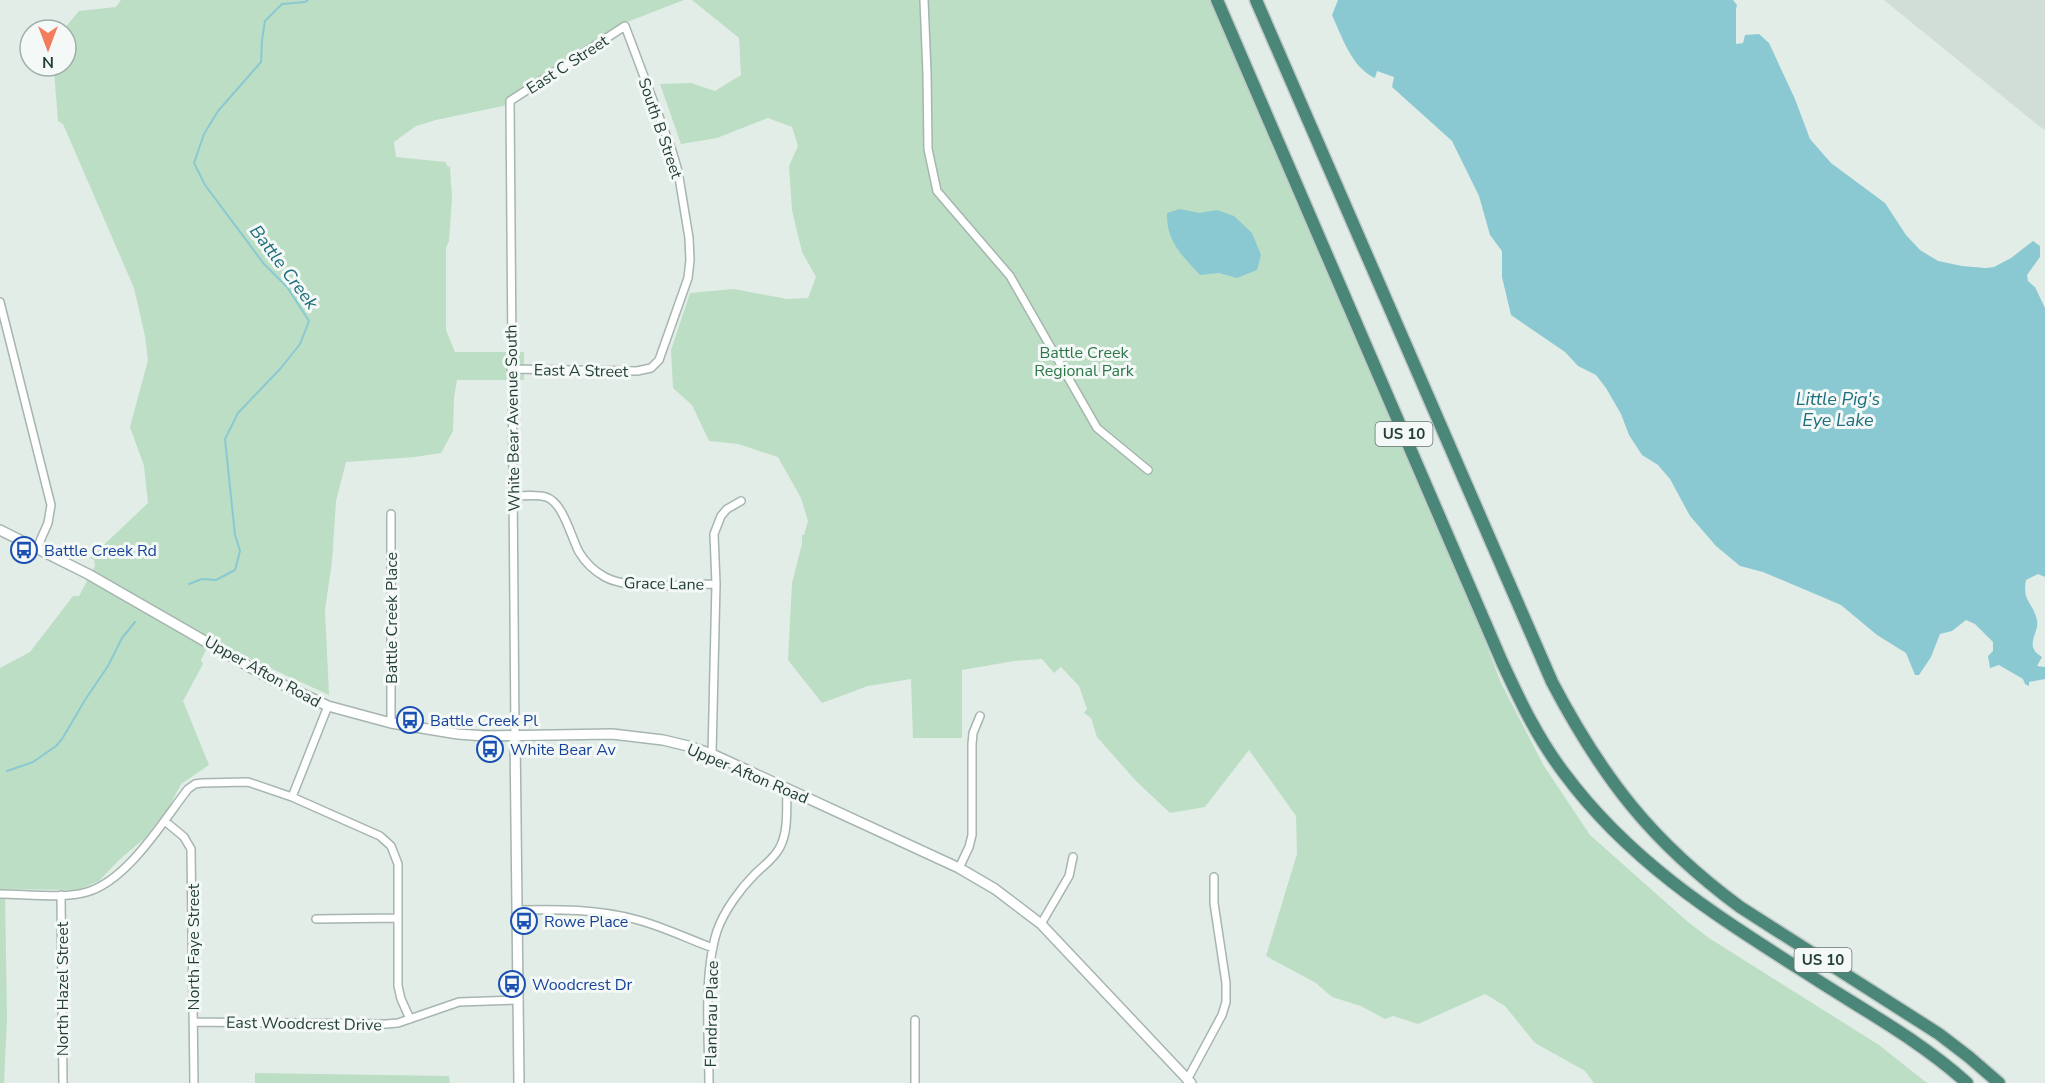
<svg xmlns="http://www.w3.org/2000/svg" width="2045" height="1083" viewBox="0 0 2045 1083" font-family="'Nunito Sans',sans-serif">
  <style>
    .built { fill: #d1ddd7 }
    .green { fill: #bcdec4 }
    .water { fill: #8bc9d2 }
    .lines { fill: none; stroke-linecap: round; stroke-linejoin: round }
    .stream { stroke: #8bc9d2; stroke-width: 2 }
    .minor-casing { stroke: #a6b5af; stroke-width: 10 }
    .tertiary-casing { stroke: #a6b5af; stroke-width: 12 }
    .trunk-casing { stroke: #c1c9c7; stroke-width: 15 }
    .minor { stroke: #fff; stroke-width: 7 }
    .tertiary { stroke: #fff; stroke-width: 9 }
    .trunk { stroke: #4b8778; stroke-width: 12 }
    .labels { text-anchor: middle; stroke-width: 6; stroke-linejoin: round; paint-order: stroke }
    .shield { fill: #f4f9f7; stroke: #627770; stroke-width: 1.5 }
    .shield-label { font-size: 15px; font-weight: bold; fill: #233f36 }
    .street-label { font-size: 16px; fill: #233f36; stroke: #f4f9f7 }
    .park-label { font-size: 16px; fill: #2c7647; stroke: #f4f9f7 }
    .transit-label { font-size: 16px; fill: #164399; stroke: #f4f9f7; text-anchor: start }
    .water-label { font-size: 18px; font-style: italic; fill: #1c6e7c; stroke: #f4f9f7 }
  </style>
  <rect width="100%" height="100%" fill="#e3ede8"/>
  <path class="built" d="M1884,0H2045V130L2039,126Z"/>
  <path class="green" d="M121,0H684L627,22L624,27L503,106L436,120L416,126L394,142L396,157L446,162L447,166L450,167L452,198L449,241L446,248V330L455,352H524V380H457L454,398L453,431L441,453L415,457L346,462L336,501L332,562L325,610L329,695L211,641L201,660L203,664L183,701L209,765L181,784L167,811L157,822L146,837L119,860L99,881L78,890L5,889L7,1019L4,1083H0V668L30,652L73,596H79L95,566L94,560L90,558L148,503L144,466L130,427L148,360L145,336L134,288L63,124L58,121L54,71V66H66V30H63L79,11L116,7Z
    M692,0H1222L1401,421L1501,683L1544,766L1590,835L1688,922L1709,938L1879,1045L1927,1083H1594L1585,1071L1535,1043L1505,1006L1485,994L1418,1024L1393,1016L1385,1019L1361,1006L1332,997L1316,983L1266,956L1297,854L1296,816L1249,750L1205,807L1170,813L1136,781L1097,737L1091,718L1084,713L1087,709L1079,686L1061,667L1054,673L1042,659L1014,661L962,670V738H913L911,679L868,686L822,703L788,660L792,583L802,544V535H804L808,521L801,498L778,457L738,444L709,441L692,405L673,388L671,350L690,293L734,289L787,299L808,298L816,277L802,252L792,210L789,166L798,146L792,127L768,118L717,138L681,144L660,84L691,83L715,91L741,75L739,38Z
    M255,1073L449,1076L450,1083H255Z"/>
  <path class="water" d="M1338,0H1733L1737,5L1736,9V44L1743,43L1745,35L1759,34L1769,43L1795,99L1810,139L1831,163L1885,203L1906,235L1920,250L1938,261L1962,266L1986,268L1994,267L2011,258L2033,241L2040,246V257L2027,275L2028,281L2035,287L2045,308V577L2038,574L2026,580C2022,602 2033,602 2037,620C2039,630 2031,638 2033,647C2035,653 2038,654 2042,657L2037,666L2045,667V679L2029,682V686L2025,684L2023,679L1999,665L1990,668L1988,656L1993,651V642L1975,624L1966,620L1952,631L1940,634L1931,657L1919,675H1915L1906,653L1877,635L1841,605L1763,572L1740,566L1716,546L1690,516L1670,479L1658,465L1642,455L1629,435L1621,414L1606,388L1596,375L1578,366L1565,352L1511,315L1502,277V251L1490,235L1479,196L1452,141L1392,87L1394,77L1377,71L1375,78C1352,68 1342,37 1332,15Z
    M1180,209L1199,213L1217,210L1234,216L1252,233L1261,255L1257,270L1237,278L1219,273L1200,275C1182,255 1166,242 1167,213Z"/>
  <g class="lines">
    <path class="stream" d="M189,584L202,579L216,580L235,570L240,551L235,535L225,439L238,413L281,368L300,344L309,321L287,287L264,264L205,185L194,163L204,134L218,111L261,62L262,40L265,21L282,4L305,2L308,0
      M7,771L33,762L56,746L62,739L85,700L108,666L122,638L135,622"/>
    <defs>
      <path id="minor" d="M924,0L927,73L928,149L937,191L1010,276L1097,428L1148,470
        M0,302L51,505L48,523L37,548
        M511,369L637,371L651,368L659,360L688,278L690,260L689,238L678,171L672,151L625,26L510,101C511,313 515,524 515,735
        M514,496C524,496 537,494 546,497C563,502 571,537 579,552C585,562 594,571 605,577C631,591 686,584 716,584
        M391,723V514
        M712,754L716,584L714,534L721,516L727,509L741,501
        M292,797L328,706
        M166,822L184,837L191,849L194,1083
        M959,868L969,847L972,835V744L973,733L980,716
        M0,894C25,894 64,899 87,892C128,880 163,821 188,789L195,784L202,783L248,782L292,797L380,836L391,846L398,864V986L401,999L410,1019
        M61,895L63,1083
        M517,910C558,909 599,909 638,920C664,927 688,939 713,948
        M316,919L398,918
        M1041,924L1069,876L1073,857
        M194,1022L386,1024L398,1023L459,1002L519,1000
        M1187,1080L1222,1015L1226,1002V983L1214,903V877
        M709,1083C709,1038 703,974 717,931C724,911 740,889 755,874C764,865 774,859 780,847C789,830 786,807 787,788
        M915,1083V1020"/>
      <path id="tertiary" d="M0,530L88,574L269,678L328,706L391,723L458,734L485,736L612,734L663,740L688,746L712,754L959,868L995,889L1041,924L1191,1083
        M515,735L519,1083"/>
      <path id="trunk" d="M1217,0L1502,662C1520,701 1538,739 1564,773C1635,869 1730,924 1828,987C1876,1017 1925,1045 1967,1083
        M1256,0L1552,682C1603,779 1652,842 1740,907L1939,1034L1969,1057L1999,1083"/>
    </defs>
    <use href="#minor" class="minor-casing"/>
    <use href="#tertiary" class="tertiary-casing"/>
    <use href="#trunk" class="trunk-casing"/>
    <use href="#minor" class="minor"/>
    <use href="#tertiary" class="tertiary"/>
    <use href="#trunk" class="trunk"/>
  </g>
  <defs>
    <symbol id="bus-ring" viewBox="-11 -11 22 22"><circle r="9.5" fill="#f4f9f7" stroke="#1a4fb4" stroke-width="1.5"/><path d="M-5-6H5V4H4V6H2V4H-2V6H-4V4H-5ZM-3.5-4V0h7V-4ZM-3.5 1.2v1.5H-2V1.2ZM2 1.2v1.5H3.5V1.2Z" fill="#1a4fb4"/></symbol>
  </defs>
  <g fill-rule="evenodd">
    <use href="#bus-ring" x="9" y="535" width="30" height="30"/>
    <use href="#bus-ring" x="395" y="705" width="30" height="30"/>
    <use href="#bus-ring" x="475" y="734" width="30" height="30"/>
    <use href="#bus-ring" x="509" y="906" width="30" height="30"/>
    <use href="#bus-ring" x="497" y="969" width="30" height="30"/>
  </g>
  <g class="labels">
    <g class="shield">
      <rect x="1375.5" y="422" width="57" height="24" rx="4.5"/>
      <rect x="1794.5" y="948" width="57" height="24" rx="4.5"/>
    </g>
    <g class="shield-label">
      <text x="1404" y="439">US 10</text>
      <text x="1823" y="965">US 10</text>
    </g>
    <g class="street-label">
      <text transform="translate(567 64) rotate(-33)" y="6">East C Street</text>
      <text transform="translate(661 128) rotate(71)" y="6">South B Street</text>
      <text transform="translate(581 370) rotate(1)" y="6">East A Street</text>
      <text transform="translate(512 418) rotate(-91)" y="6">White Bear Avenue South</text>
      <text transform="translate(664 583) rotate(1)" y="6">Grace Lane</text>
      <text transform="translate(391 618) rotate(-90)" y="6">Battle Creek Place</text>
      <text transform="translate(263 671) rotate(29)" y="6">Upper Afton Road</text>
      <text transform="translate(748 773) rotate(23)" y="6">Upper Afton Road</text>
      <text transform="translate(193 947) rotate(-90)" y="6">North Faye Street</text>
      <text transform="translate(62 989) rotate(-90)" y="6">North Hazel Street</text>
      <text transform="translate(711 1014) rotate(-89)" y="6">Flandrau Place</text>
      <text transform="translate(304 1023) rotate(1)" y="6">East Woodcrest Drive</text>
    </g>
    <g class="park-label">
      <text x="1084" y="358">Battle Creek<tspan x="1084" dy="18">Regional Park</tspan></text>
    </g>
    <g class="transit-label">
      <text x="44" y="556">Battle Creek Rd</text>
      <text x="430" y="726">Battle Creek Pl</text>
      <text x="510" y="755">White Bear Av</text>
      <text x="544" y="927">Rowe Place</text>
      <text x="532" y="990">Woodcrest Dr</text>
    </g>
    <g class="water-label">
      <text transform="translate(284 267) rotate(53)" y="6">Battle Creek</text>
      <text x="1838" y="405">Little Pig's<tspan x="1838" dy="21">Eye Lake</tspan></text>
    </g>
  </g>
  <g transform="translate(48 48) rotate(180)"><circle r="28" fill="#f4f9f7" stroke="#a0afaa" stroke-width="1.5"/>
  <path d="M0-4.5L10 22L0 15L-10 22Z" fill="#f37c5c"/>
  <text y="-9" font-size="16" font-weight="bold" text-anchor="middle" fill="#233f36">N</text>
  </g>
</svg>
